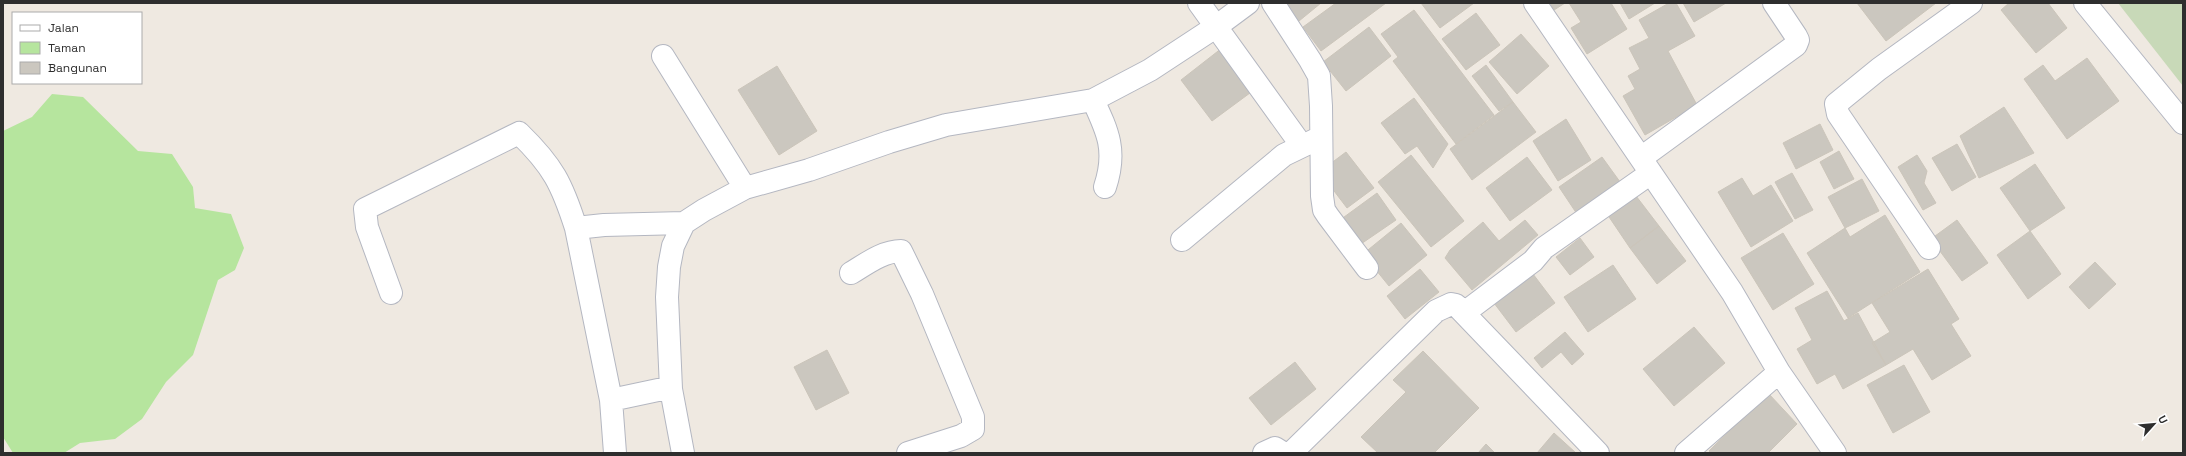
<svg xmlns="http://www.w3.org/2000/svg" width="2186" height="456" viewBox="0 0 2186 456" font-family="'Space Grotesk',sans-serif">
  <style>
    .green { fill: #b6e59e }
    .cemetery { fill: #c8d9b8 }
    .building { fill: #cbc7bf; stroke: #cbc5ba }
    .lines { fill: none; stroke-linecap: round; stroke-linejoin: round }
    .minor-casing { stroke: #b4b7c1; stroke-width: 24 }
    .minor { stroke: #fff; stroke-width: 22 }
  </style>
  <rect width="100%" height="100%" fill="#efe9e1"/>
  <path class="green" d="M52,94L83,97L138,151L172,154L193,187L195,208L231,214L244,248L235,270L218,280L193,355L166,382L142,419L115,439L80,443L64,453H13L3,437V131L32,117Z"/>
  <path class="cemetery" d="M2118,3H2183V86Z"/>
  <path class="building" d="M1285,3H1321L1299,21Z
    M1336,3H1386L1321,51L1303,27Z
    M1421,3H1474L1440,28Z
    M1550,3H1565L1554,10Z
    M1569,3H1611L1627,29L1587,54L1571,28L1581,22Z
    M1620,3H1655L1629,19Z
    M1669,3H1676L1695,36L1668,51L1697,105L1645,135L1623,96L1635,89L1628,76L1640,69L1629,48L1649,38L1639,20Z
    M1683,3H1726L1694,22Z
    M1857,3H1936L1886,41Z
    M2009,3H2048L2067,28L2036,53L2001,10Z
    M1414,10L1494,115L1456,144L1393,61L1398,57L1381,34Z
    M1476,13L1500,45L1466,70L1442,39Z
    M1369,27L1391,56L1346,91L1323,62Z
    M1521,34L1549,66L1517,94L1489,62Z
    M1222,48L1254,90L1212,121L1181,80Z
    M2087,58L2119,101L2067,139L2024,79L2043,65L2055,81Z
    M1486,65L1513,102L1499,111L1472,76Z
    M777,66L817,131L779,155L738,90Z
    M1414,98L1448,144L1433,168L1417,146L1405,154L1381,123Z
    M1513,102L1536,132L1472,180L1450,149Z
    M2004,107L2034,153L1979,178L1960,136Z
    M1566,119L1591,160L1558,181L1533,141Z
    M1820,124L1833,150L1796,169L1783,143Z
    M1957,144L1976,177L1952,191L1932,158Z
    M1839,151L1854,179L1834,189L1820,162Z
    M1346,152L1374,188L1347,208L1328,183L1326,167Z
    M1411,155L1464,221L1431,247L1378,182Z
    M1917,155L1927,171L1924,183L1936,203L1923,210L1898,167Z
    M1527,157L1552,190L1510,221L1486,188Z
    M1602,157L1623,186L1579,217L1559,187Z
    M2035,164L2065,208L2030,231L2000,188Z
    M1792,173L1813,210L1795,219L1775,182Z
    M1742,178L1753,196L1771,185L1793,221L1751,247L1718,192Z
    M1862,179L1879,211L1845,228L1828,197Z
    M1633,192L1659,226L1630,248L1605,211Z
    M1377,193L1396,220L1358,246L1340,220Z
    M1885,215L1920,272L1848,318L1807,253L1845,228L1850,237Z
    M1525,220L1538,235L1472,290L1445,258L1450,250L1483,222L1499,241Z
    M1957,220L1988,263L1962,281L1931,239Z
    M1401,223L1427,255L1389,286L1363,254Z
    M1659,226L1686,261L1657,284L1630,248Z
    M2030,231L2061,274L2028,299L1997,255Z
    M1783,233L1814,284L1773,310L1741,258Z
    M1580,238L1594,257L1570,275L1556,257Z
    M2095,262L2116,284L2089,309L2069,287Z
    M1613,265L1636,299L1588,332L1564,297Z
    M1420,269L1439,292L1405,319L1387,296Z
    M1928,269L1959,319L1951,324L1971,356L1932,380L1913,349L1886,365L1872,343L1890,332L1872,303Z
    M1533,274L1555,303L1516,332L1494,303Z
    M1827,291L1844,321L1858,313L1886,365L1843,389L1835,374L1817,384L1797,349L1812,340L1795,308Z
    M1694,327L1725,363L1674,406L1643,369Z
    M1565,332L1584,354L1572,365L1561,352L1542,368L1534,358Z
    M827,350L849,393L816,410L794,367Z
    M1423,351L1479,408L1434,453H1378L1361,437L1406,392L1393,380Z
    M1295,362L1316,389L1271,425L1249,398Z
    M1904,365L1930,412L1893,433L1867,385Z
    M1768,393L1797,424L1768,453H1711L1709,451Z
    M1554,433L1576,453H1537Z
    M1486,444L1495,453H1478Z"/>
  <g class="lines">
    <defs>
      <path id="minor" d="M1199,3L1302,146
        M1273,3L1310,60L1319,76L1321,106L1322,196L1324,210L1328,216L1367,268
        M1535,3L1732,292L1779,372L1835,453
        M2085,3L2183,123
        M663,56L745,188
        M1093,100C1108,132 1117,151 1105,187
        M1641,158L1796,45L1798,40L1796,36L1774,3
        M576,228L604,225L684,223
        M1182,240L1284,155L1315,140
        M1929,248L1838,114L1836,104L1879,69L1971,3
        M851,273C866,264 883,251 901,251L922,294L973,417V429L961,436L908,453
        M391,293L367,227L365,209L519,133C553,166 562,184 576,228L611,400L615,453
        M1464,313L1533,261L1544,248L1651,173
        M611,400L658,390L671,389
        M683,453L671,389L667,297L669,267L673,246L684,223L704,210L745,188L809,170L889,142L946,125L1093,100L1150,70L1217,26L1248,3
        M1264,453L1275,448L1283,453
        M1291,453L1436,311L1451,304L1456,305L1598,453
        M1686,453L1779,372"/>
    </defs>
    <use href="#minor" class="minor-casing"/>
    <use href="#minor" class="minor"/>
  </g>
  <rect width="2186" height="456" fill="none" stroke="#2e2e2e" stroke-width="8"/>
  <rect x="12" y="12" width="130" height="72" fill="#ffffff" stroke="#ababab"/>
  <rect x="20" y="25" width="20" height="6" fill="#ffffff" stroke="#ababab"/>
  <text x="48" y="32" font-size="12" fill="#2e2e2e">Jalan</text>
  <rect x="20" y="42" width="20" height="12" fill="#b6e59e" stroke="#ababab"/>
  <text x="48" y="52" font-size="12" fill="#2e2e2e">Taman</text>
  <rect x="20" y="62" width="20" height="12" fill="#cbc7bf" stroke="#ababab"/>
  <text x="48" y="72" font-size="12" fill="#2e2e2e">Bangunan</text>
  <g transform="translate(2154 424) rotate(63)" stroke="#ffffff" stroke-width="3" paint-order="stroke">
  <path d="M0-3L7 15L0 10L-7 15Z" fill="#2e2e2e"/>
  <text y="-6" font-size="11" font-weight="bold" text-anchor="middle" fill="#2e2e2e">U</text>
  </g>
</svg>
